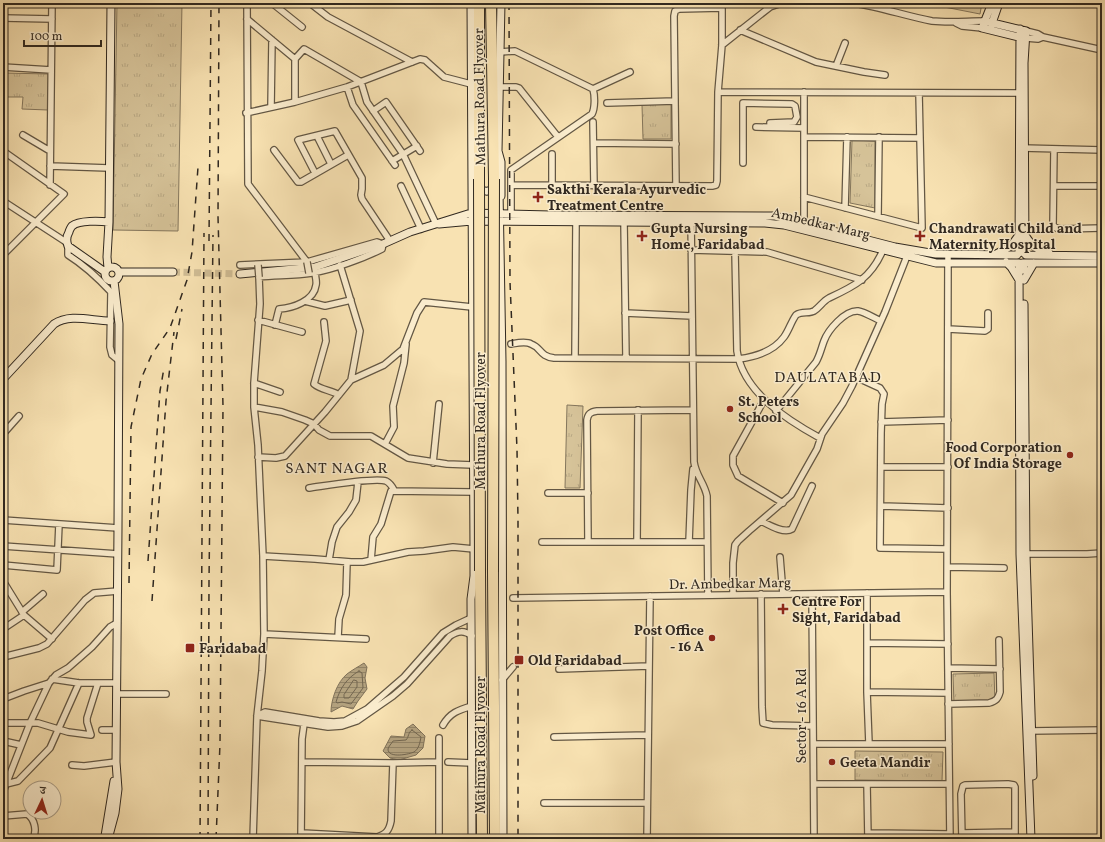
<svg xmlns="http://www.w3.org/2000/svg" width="1105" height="842" viewBox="0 0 1105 842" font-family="Vollkorn,'Noto Serif Devanagari',serif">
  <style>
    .grass { fill: url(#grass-tufts); stroke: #84765c }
    .water { fill: url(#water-rules); stroke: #80725a }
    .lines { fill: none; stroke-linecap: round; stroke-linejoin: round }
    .shore { stroke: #726650; stroke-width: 1 }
    .secondary-tunnel { stroke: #d0bd95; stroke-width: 7; stroke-dasharray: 7 3.5; stroke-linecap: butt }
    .street-casing { stroke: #635744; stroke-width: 8 }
    .secondary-casing { stroke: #312920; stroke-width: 9 }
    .highway-casing { stroke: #312920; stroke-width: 12 }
    .street { stroke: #faeccd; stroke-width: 5.5 }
    .secondary { stroke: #faeccd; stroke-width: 7 }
    .highway { stroke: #f8e2b2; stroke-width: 10 }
    .rail { stroke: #312920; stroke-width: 1.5; stroke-dasharray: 7 7; stroke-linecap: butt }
    .street-bridge-casing { stroke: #635744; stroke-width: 8; stroke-linecap: butt }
    .highway-bridge-casing { stroke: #312920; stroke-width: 12; stroke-linecap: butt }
    .street-bridge { stroke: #faeccd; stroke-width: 5.5 }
    .highway-bridge { stroke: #f8e2b2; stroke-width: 10 }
    .poi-dot { fill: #8f2418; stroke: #faeccd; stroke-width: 1.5 }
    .labels { text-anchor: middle; stroke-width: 3; stroke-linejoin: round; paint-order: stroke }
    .street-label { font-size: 14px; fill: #312920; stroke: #faeccd }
    .poi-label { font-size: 14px; font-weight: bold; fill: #312920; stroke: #faeccd; text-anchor: start }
    .neighbourhood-label { font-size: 15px; letter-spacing: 1px; fill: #312920; stroke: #faeccd }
  </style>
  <defs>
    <pattern id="grass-tufts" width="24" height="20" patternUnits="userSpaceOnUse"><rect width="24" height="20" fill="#d6c399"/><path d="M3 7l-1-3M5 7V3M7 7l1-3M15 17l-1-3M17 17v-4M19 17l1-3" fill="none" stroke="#b8a884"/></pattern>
    <pattern id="water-rules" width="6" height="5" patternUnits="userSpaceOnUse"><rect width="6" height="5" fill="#b4a380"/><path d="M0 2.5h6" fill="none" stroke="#938568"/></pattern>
  </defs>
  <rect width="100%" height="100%" fill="#f8e2b2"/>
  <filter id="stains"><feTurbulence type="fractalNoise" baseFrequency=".005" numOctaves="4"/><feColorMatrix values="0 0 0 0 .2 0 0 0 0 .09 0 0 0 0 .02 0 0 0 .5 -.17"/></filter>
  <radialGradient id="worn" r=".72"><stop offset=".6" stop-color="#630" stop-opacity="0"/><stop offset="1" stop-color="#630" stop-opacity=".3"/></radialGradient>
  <path class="grass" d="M117,3H182L178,231L113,230Z
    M924,3H982L980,14Z
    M3,73L49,74L48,110L22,109L23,97H3Z
    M671,104V139H643L642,105Z
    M852,140L875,141V208L850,203Z
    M567,405L583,406L580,488H565Z
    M994,673L995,703L954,704L953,674Z
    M855,751L943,752L942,781L855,780Z"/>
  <path class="water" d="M364,663L367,667L365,678L367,689L358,701L353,709L342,706L331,712C331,700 337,682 347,674C352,670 358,667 364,663Z
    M413,724L425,736L423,748L416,755L399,760L390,758L383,751L391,736L404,737L406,729Z"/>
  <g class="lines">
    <path class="shore" d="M359,671L362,673L363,688L351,704L342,702L337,703L336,702C340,688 347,678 359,671Z
      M354,680L357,681V687L349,698H344V695Z
      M412,730L421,737C420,742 419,749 414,752C410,754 388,759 388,749C388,747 392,743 393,741L406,740C409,737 408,732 412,730Z"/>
    <path class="secondary-tunnel" d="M173,272L240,274"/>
    <defs>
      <path id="street" d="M247,3L248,184L307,262
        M272,3L302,27
        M310,3L328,17L412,62
        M854,3C880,7 906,16 932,21C950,23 967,21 984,21
        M3,18L52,19
        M247,19L295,59
        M956,23L962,26L982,28
        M740,30L816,62L864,72L885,75
        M1026,31L1038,34L1043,37L1102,50
        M1026,38L1038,39L1043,37
        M722,45L770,7L782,3
        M500,52L515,51L589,87L593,89C595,96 595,108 592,114L511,170V214
        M836,66L845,43
        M3,67L51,70
        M347,87L353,105L395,165
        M499,87H516L519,88L558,137
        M593,89L630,72
        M718,92L1023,93
        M295,102V59L304,49L361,82L367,102L403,154L436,224
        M607,103L675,101
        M271,107L272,40
        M373,111L386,102L420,151
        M246,113L295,102L347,87L420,59L425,60L444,77L471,84
        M593,122L594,186
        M756,127L804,128
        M23,135L50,151
        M317,136L331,164
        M804,137L920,138
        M594,143L676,144
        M1022,148L1102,150
        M1054,149L1053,225L1056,228L1061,229L1102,228
        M274,150L298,182H301L348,155
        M3,151L64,194L3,255
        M392,161L417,146
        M743,163V103L792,104L795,106L797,117L794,122L770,123
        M50,166L109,168
        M315,173L298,140L335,131L362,178V189L361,195L362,199L390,241
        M50,185L52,3
        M511,185L712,186L716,185L717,181L718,92L722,45V3
        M401,186L421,229
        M552,186V154
        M1054,186H1102
        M676,187L674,16L675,11L679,9L722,8
        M804,197L922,228L919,93
        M3,201L66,242
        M845,208L847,137
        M878,216L879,137
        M691,219L694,462C696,476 704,482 707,496L708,595
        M624,222L626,358
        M804,226V92
        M68,246V255C84,265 98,278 111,292L110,347L112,355L118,360
        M691,250L767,252L862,280
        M735,252L737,351C743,392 787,420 820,438
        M948,254L947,592L950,839
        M240,265L307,262L377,242L383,244L382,249C364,258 332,270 312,273C294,276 276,275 259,277L260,304L254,383V407L258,445L263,556L264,634L262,671L257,716L253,839
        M340,265L360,331L351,380
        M305,301L325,306L351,300
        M625,313L692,316
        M258,320L302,332
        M324,322L326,341L314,384C321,390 331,390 339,395
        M275,325L279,309C293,308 314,301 316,285C317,281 315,276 315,272
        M948,329L985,331L988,329V313
        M511,344C517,343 526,341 531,344C542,348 539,356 554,358L738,359C755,357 773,352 784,337C789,330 791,322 796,315C802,311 809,314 814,311C820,307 823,301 829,298C855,286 871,278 883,250
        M575,357L576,222
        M856,377L880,388L884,394L882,404L881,433L880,548L947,549
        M254,383L280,392
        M764,400L733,456V465L738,476L783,503
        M254,407L282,412L305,420L314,424L319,430L330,436H371L408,458L447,464L473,465
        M776,411L816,362C820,355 821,349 824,341C828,330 845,310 858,311C865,312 874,318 881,321
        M881,422L948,420
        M3,434L19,416
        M385,444L394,427L393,406L404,363L406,344
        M258,457L276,458L285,456L325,412L351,380L384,365L403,349L417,313L424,302L472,307
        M433,463L439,404
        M881,467H948
        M309,488C324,486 374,477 386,481C390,483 392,486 394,490
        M548,493H588
        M881,506L948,508
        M3,520L118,528
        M761,521C769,525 784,534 792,529L812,486
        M542,542H707
        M588,542L587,420C588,414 590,412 597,411L693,410
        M637,542L638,410
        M689,542L691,490L693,469
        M3,546L118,554
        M1022,554H1087L1102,553
        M263,556L315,559L351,562H363L408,552L424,551L453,547L474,549
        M780,557L783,594
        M329,560L332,542L337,527L349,512L356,500L358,482
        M371,560L373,537L381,524L391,491L473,492
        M3,565L57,570L59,524
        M948,567L1004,568
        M3,581L24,615L52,639
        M867,593V692L869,744
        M761,594L762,707L763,723L772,725L813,726
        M812,594L814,839
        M733,595V563L735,545L738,541L749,531L791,495L817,449L822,434L843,403L852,386L885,312L907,256
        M513,598L947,592
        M22,612L43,594
        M3,629L24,615
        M264,634L366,639
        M338,637L339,619L346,595L347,562
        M867,643L948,644
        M3,657L39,648L47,644L85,600L94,593L118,591
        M948,668L1000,669
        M559,669L649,666
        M52,679L79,683H117
        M502,680L513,667
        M867,692L948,693
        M117,694H166
        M3,699L24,691L49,683
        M948,704L989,703C996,701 998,699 1000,692L999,640
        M257,716L265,712L319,721L334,722L345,721L367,709L404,677L443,633L456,625L471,618
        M257,716L328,727L342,726L357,721L393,696L407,684L450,636C458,631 464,630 472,636
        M3,723H38L68,732L91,735L87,722V718L98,683
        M443,725C450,713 458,710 472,706
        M102,730H116
        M1029,731L1102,730
        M554,737L648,735
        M3,741L21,745
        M814,744H949
        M302,762L393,763L439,762
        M448,762L472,763
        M72,765L84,766L116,762
        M6,784L18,781L50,748L79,683
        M814,784H949
        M867,784L868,839
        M3,792L30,723L49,683L56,675L68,668L92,647L110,627L117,623
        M544,803H647
        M3,816L27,814C35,819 37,831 33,839
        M302,833L377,837C386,834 389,831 391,821L393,763
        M868,833L950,834
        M962,833L1015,832
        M301,839L302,739L304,724
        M439,839V738
        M647,839L650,596
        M962,839L961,794L963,786L965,785L1008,784L1014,785L1015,787V839"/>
      <path id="secondary" d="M471,3L474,549V576L471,599L472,839
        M992,3L982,28L1023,38
        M984,21L1026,31L1024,63L1025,254
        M991,26L999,3
        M498,151L501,3
        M498,151L501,162V196
        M476,187C482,192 490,193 496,187
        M499,191L502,361L503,839
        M439,224L472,221L765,223L784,225L936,263H1019L1020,554L1031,839
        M1025,235C1031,245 1037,250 1049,253
        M1019,253L1020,29
        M996,254L1011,246L1019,235
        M1026,255L1102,256
        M1006,262L1011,267L1019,280
        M105 274a7 7 0 1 1 14 0a7 7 0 1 1-14 0Z
        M108,268L107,257L109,222
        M1024,270L1023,263H1102
        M105,272L68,246C66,241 66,237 69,232C69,231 71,227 72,226C79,220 100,221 109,222L111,3
        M119,272H173
        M240,274L315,267L383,244L410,232L471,213L551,215L775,216L895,247L936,254L1017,255
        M1024,280L1034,263
        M1024,304L1026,555L1033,776
        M3,379L54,324C70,313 92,321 110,321
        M105,836L114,781
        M108,839L115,813L118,789L116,762L118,528L119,324L114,281"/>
      <path id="highway" d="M479,3V179
        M491,3L494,179
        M480,571L482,839
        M493,572L495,839"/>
    </defs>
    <use href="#street" class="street-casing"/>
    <use href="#secondary" class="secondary-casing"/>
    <use href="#highway" class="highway-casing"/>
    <use href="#street" class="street"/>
    <use href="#secondary" class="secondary"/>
    <use href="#highway" class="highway"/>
    <path class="rail" d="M509,3L510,282L517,449L518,521V839
      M209,241L211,3
      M176,339L182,309
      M148,561L160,391L164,368
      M129,583L131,427L141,379L152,354L170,328L187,280L192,252L198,167
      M152,601L166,401L174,332
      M200,839L204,233
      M208,839L209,582L213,235
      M216,839L220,744L223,406L218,216L219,3"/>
    <defs>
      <path id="street-bridge" d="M307,262L309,273
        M258,265L259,277"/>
      <path id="highway-bridge" d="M479,179L480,571
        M493,572L494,179"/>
    </defs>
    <use href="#street-bridge" class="street-bridge-casing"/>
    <use href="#highway-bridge" class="highway-bridge-casing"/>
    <use href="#street-bridge" class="street-bridge"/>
    <use href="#highway-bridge" class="highway-bridge"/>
  </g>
  <g class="poi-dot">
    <path d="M536 191h4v4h4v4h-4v4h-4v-4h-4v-4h4z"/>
    <path d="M640 230h4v4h4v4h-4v4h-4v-4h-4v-4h4z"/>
    <path d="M918 230h4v4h4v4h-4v4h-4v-4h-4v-4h4z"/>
    <circle cx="730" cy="409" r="4"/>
    <circle cx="1070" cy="455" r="4"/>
    <path d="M781 603h4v4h4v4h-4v4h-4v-4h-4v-4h4z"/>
    <circle cx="712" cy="638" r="4"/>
    <rect x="185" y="643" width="10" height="10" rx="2"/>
    <rect x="514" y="655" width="10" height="10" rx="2"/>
    <circle cx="832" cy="762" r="4"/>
  </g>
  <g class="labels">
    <g class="street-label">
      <text transform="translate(479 97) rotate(-91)" y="5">Mathura Road Flyover</text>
      <text transform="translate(821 223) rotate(13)" y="5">Ambedkar Marg</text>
      <text transform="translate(480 421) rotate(-90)" y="5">Mathura Road Flyover</text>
      <text transform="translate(730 583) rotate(-1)" y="5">Dr. Ambedkar Marg</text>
      <text transform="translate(801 716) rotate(-90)" y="5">Sector - 16 A Rd</text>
      <text transform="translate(480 745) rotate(-90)" y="5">Mathura Road Flyover</text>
    </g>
    <g class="poi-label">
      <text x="547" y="194">Sakthi Kerala Ayurvedic<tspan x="547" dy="16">Treatment Centre</tspan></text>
      <text x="651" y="233">Gupta Nursing<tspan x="651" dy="16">Home, Faridabad</tspan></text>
      <text x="929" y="233">Chandrawati Child and<tspan x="929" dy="16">Maternity Hospital</tspan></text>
      <text x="738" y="406">St. Peters<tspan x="738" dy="16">School</tspan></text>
      <text x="1062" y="452" text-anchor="end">Food Corporation<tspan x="1062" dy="16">Of India Storage</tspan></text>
      <text x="792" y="606">Centre For<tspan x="792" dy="16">Sight, Faridabad</tspan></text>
      <text x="704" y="635" text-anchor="end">Post Office<tspan x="704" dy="16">- 16 A</tspan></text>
      <text x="199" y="653">Faridabad</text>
      <text x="528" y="665">Old Faridabad</text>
      <text x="840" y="767">Geeta Mandir</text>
    </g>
    <g class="neighbourhood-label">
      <text x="828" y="382">DAULATABAD</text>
      <text x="337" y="473">SANT NAGAR</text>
    </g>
  </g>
  <rect width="1105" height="842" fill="none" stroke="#f8e2b2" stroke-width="16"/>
  <rect x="4" y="4" width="1097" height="834" fill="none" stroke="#312920" stroke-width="2"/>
  <rect x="8" y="8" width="1089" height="826" fill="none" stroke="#312920"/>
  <g transform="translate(42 800) rotate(4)"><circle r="19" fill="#faeccd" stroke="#aa9e88"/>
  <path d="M0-3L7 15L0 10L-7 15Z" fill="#8f2418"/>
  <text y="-6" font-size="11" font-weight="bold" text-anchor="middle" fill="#312920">उ</text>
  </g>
  <path d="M24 40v6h77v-6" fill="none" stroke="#312920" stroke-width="2"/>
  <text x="30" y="40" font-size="12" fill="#312920" stroke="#faeccd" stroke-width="3" paint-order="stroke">100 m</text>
  <rect width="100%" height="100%" filter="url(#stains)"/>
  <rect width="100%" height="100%" fill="url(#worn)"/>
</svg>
